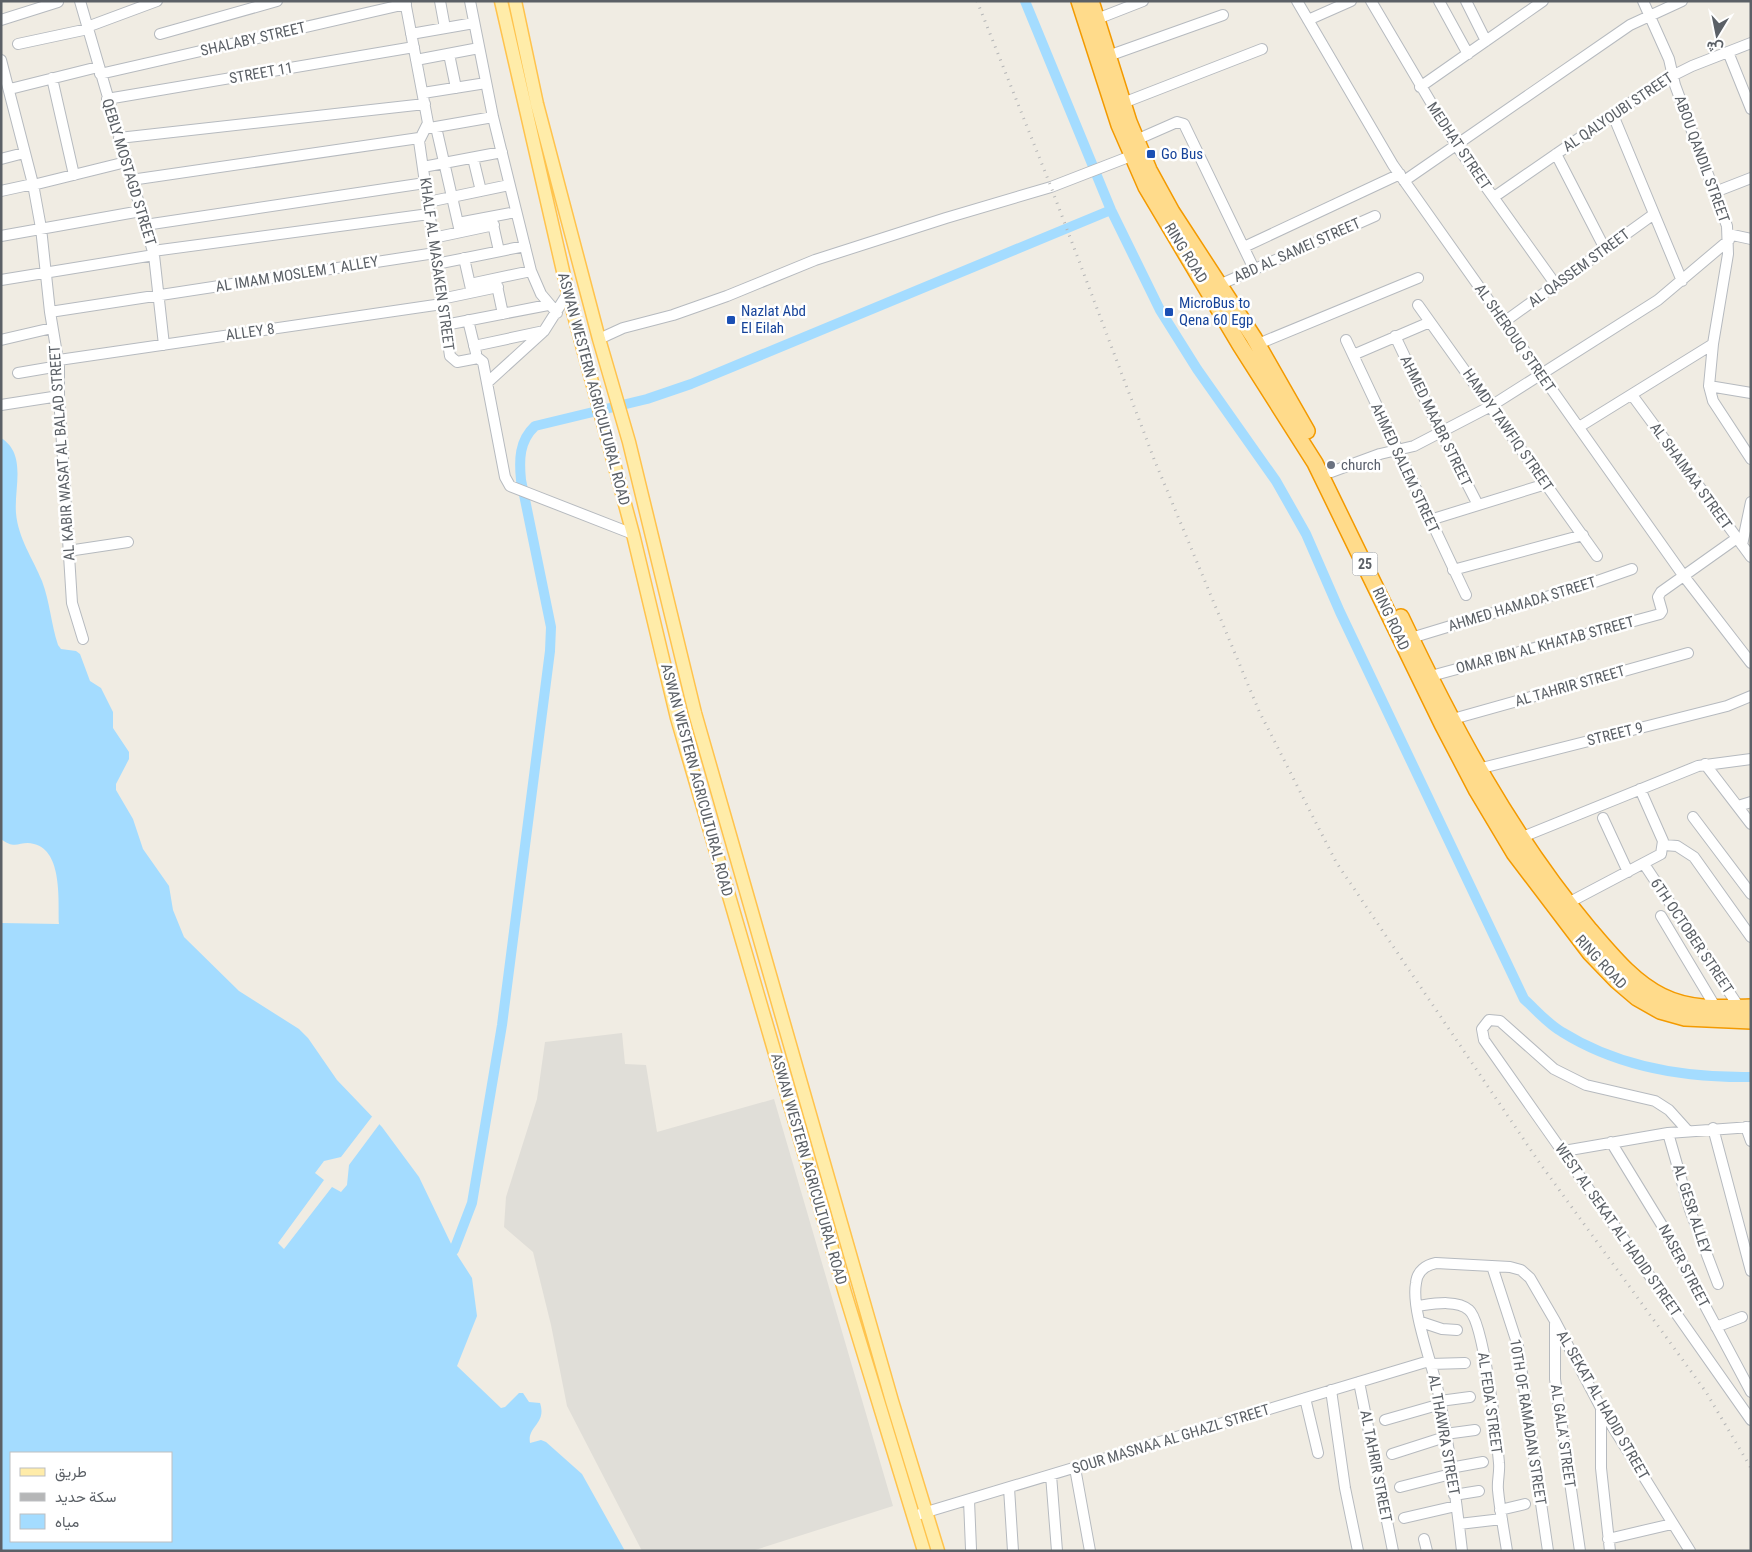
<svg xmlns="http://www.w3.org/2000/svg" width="1752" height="1552" viewBox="0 0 1752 1552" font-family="'Roboto Condensed',Vazirmatn,sans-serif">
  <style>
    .industrial { fill: #e0ded8 }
    .water { fill: #a4dcff; fill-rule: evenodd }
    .pier { fill: #f0ece3 }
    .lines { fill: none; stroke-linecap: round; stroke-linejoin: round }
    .canal { stroke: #a4dcff; stroke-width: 10 }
    .minor-casing { stroke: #b6babf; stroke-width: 12 }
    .major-casing { stroke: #ffc34d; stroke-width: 15 }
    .highway-casing { stroke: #f39a00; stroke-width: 18 }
    .minor { stroke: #fff; stroke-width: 10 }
    .major { stroke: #ffeca9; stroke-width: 12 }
    .highway { stroke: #ffdb8b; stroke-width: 15 }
    .rail { stroke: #b5b6b7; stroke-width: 3; stroke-dasharray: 1 6; stroke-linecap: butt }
    .transit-dot { fill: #1a4fb4; stroke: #fff; stroke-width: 2 }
    .worship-dot { fill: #6b7280; stroke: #fff; stroke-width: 2 }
    .labels { text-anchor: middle; stroke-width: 5; stroke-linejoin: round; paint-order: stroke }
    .shield { fill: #fff; stroke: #8c9094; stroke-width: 1 }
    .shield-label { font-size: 14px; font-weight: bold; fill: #5b6066 }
    .street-label { font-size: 15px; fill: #5b6066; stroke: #fff }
    .transit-label { font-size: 15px; fill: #164399; stroke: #fff; text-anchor: start }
    .worship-label { font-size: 15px; fill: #5b616d; stroke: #fff; text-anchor: start }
  </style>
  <rect width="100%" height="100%" fill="#f0ece3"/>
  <path class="industrial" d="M622,1033L625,1064L646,1065L657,1132L774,1099L893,1506L752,1551H642L567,1406L551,1325L533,1252L504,1227L506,1197L537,1099L545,1042Z"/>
  <path class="water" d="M1,438C27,454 14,487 16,513C18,538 33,559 42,581C50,602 51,624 58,645L61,649L76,651L80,654L90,681L101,688L113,712V728L129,752V759L116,784V790L133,819L143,849L169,886L173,910L184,937L239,991L299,1029L308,1038L337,1080L382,1127L419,1177L454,1250L472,1278L477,1316L457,1366L501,1408L505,1407L519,1393H523L529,1402L540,1403C547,1424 527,1426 530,1443L541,1440L546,1442L582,1474L625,1551H1V923L59,924C58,902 63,851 34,844C20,840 16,851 1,839ZM11,1453H171V1541H11Z"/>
  <path class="pier" d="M374,1114L381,1122L349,1165L347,1185L341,1192L332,1187L284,1249L278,1243L324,1180L315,1173L324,1161L341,1157Z"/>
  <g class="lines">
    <path class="canal" d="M1025,1L1111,210L1160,310L1197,369L1276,481L1306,534L1340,612L1524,999C1536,1010 1548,1024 1562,1032C1618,1067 1686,1078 1751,1077
      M454,1250L472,1203L502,1025L550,651L551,627L521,480C519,460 519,441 535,426L647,399L691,384L1111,210"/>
    <defs>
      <path id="minor" d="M80,1L154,255L164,345
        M405,1L428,123L419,141L450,356L457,362L478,358L483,362L505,477L510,486L633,534
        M440,1L445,28
        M470,1L493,117L531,271L541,294L557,313
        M1297,1L1393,165L1683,575L1751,663
        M1371,1L1456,145L1556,285
        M1439,1L1468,54
        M1466,1L1486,41
        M1643,1L1669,59L1675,85L1727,226L1728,254L1713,344L1709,386L1713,401L1751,459
        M1097,19L1143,1
        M1,20L58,2
        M1308,20L1351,1
        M87,27L157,1
        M160,34L277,1
        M411,34L474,23
        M18,44L88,29
        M1728,52L1751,109
        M449,54L456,88
        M1108,56L1223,15
        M1,60L33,184L41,228L50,312L59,366V396L72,603L83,639
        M416,60L479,48
        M100,74L406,4
        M52,78L74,175
        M1420,87L1543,1
        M10,89L98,67
        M423,93L486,83
        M107,99L414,47
        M1123,103L1262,49
        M1613,115L1682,281
        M436,127L460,232
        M430,128L493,117
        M119,138L425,104
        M1136,140L1177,122L1184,124L1254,269
        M1556,154L1605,249
        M473,158L481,191
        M1,159L24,153
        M423,167L502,152
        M131,180L419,138
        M1404,181L1630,25L1682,1
        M33,185L126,162
        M1,191L33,184
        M1715,192L1751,178
        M1494,197L1662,81L1692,66L1751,43
        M428,202L509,185
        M492,220L499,251
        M458,223L516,212
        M145,225L425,183
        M1728,234L1751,239
        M1,236L141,211
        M433,238L494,225
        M1244,247L1400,174
        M153,251L429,214
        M464,258L471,289
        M436,264L525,246
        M1,280L154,255
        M496,281L503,314
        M470,284L531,271
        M1219,285L1375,216
        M441,299L498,287
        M1418,305L1597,556
        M50,312L435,253
        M468,320L476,353
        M1504,322L1654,214
        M445,325L548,305
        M1395,336L1441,433L1478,505
        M599,339L623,328L673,315L727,296L815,260L946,218L1051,187L1131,156
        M1,340L52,328
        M1346,340L1466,595
        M1258,344L1418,278
        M474,346L544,331
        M1353,355L1430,322
        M59,360L442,304
        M18,373L59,366
        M488,382L544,331L568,293
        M1709,386L1751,393
        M1632,395L1751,557
        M1,405L59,396
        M1579,427L1713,344
        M1331,472L1380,454L1414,446L1491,406L1658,300L1729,240
        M1430,520L1546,484
        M1742,545L1751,502
        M68,551L128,542
        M1453,570L1583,535
        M1411,638L1589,584L1632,569
        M1431,676L1660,614L1662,611L1658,597L1661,592L1737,538
        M1453,719L1688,653
        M1705,764L1751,824
        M1478,769L1727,706L1751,696
        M1738,806L1751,802
        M1693,817L1751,894
        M1603,818L1628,872
        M1520,838L1698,766L1751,759
        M1664,845L1677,846L1694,857L1751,937
        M1644,864L1739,1007
        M1568,903L1661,854L1663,841L1640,789
        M1661,916L1716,1008
        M1746,1127L1751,1141
        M1713,1128L1751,1271
        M1687,1130L1669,1110L1655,1101L1586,1085L1554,1069L1500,1021L1489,1020L1482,1029L1484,1040L1751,1420
        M1668,1133L1690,1210L1718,1284
        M1611,1142L1663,1227L1751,1392
        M1564,1151L1668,1133L1751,1127
        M1492,1266L1518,1346L1548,1551
        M1417,1306C1432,1304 1457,1299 1469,1310C1484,1322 1497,1439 1499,1463C1500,1472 1497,1481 1498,1490C1500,1511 1504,1531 1507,1551
        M1421,1322L1442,1329L1457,1330
        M1555,1324V1379L1580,1551
        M1716,1327L1742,1317
        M1430,1364L1465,1363
        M1359,1382L1393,1551
        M1331,1390L1345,1488L1358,1551
        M1305,1398L1318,1453
        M1440,1401L1470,1397
        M1601,1408V1468L1610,1551
        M1385,1420L1441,1404
        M1445,1434L1475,1430
        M1392,1454L1445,1437
        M1075,1468L1090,1551
        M1450,1468L1483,1462
        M1051,1475L1057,1551
        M1400,1487L1451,1474
        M1009,1488L1013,1551
        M1454,1495L1479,1491
        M969,1500L971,1549
        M1500,1510L1525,1504
        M920,1514L1429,1361
        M1404,1518L1456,1506
        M1459,1524L1502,1519
        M1424,1539L1427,1551
        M1608,1539L1672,1524
        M1462,1551C1456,1498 1449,1443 1438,1391C1432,1363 1411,1310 1416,1283C1417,1271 1426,1265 1436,1263L1510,1267L1521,1270L1530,1278L1555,1321L1601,1408L1690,1551"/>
      <path id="major" d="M501,1L568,293L633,534L677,718L845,1293L924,1551
        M515,1L537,104L599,339L629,442L695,713L892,1401L938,1551"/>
      <path id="highway" d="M1079,1L1119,125L1146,187L1240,345L1315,463L1442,724L1477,791L1514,853L1590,953L1617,981L1637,998L1660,1011L1685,1018L1751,1021
        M1091,1L1129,122L1149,170L1172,212L1254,338L1307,431
        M1401,617C1454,729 1510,834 1590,930C1611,954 1633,982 1662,996C1690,1010 1720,1008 1751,1007"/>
    </defs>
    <use href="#minor" class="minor-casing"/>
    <use href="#major" class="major-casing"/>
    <use href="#highway" class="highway-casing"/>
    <use href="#minor" class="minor"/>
    <use href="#major" class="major"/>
    <use href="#highway" class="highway"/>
    <path class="rail" d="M977,1L1051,187L1154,459L1259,711L1336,862L1539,1162L1706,1392L1751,1468"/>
  </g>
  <g class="transit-dot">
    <rect x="1146" y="149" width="10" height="10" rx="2.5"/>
    <rect x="1164" y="307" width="10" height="10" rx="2.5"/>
    <rect x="726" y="315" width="10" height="10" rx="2.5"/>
  </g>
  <circle class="worship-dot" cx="1331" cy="465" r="5"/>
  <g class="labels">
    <rect class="shield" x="1352.5" y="552.5" width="25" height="23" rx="4"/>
    <g class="shield-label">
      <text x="1365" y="569">25</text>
    </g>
    <g class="street-label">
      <text transform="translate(253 39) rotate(-13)" y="5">SHALABY STREET</text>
      <text transform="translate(261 73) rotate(-10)" y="5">STREET 11</text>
      <text transform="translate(1618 112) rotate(-34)" y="5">AL QALYOUBI STREET</text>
      <text transform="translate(1459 146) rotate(56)" y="5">MEDHAT STREET</text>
      <text transform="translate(1702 159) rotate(70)" y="5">ABOU QANDIL STREET</text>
      <text transform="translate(129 172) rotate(73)" y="5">QEBLY MOSTAGD STREET</text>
      <text transform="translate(1297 250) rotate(-24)" y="5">ABD AL SAMEI STREET</text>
      <text transform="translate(1186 253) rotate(58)" y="5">RING ROAD</text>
      <text transform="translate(437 264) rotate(82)" y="5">KHALF AL MASAKEN STREET</text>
      <text transform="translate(1579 268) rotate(-36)" y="5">AL QASSEM STREET</text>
      <text transform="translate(297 274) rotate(-9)" y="5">AL IMAM MOSLEM 1 ALLEY</text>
      <text transform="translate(250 332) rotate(-8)" y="5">ALLEY 8</text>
      <text transform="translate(1515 338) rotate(55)" y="5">AL SHEROUQ STREET</text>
      <text transform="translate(594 389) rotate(75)" y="5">ASWAN WESTERN AGRICULTURAL ROAD</text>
      <text transform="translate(1436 421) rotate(64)" y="5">AHMED MAABR STREET</text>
      <text transform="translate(1508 430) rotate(55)" y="5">HAMDY TAWFIQ STREET</text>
      <text transform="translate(62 453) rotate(-94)" y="5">AL KABIR WASAT AL BALAD STREET</text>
      <text transform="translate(1405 468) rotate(65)" y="5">AHMED SALEM STREET</text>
      <text transform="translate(1691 476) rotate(54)" y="5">AL SHAIMAA STREET</text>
      <text transform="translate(1522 604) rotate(-17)" y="5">AHMED HAMADA STREET</text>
      <text transform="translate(1391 619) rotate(65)" y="5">RING ROAD</text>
      <text transform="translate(1545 645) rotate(-15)" y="5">OMAR IBN AL KHATAB STREET</text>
      <text transform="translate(1570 686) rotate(-16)" y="5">AL TAHRIR STREET</text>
      <text transform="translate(1615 734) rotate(-14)" y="5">STREET 9</text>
      <text transform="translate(697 780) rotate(75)" y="5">ASWAN WESTERN AGRICULTURAL ROAD</text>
      <text transform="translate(1692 936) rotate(56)" y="5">6TH OCTOBER STREET</text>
      <text transform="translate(1601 962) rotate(47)" y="5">RING ROAD</text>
      <text transform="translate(809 1169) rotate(74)" y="5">ASWAN WESTERN AGRICULTURAL ROAD</text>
      <text transform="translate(1692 1209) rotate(72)" y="5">AL GESR ALLEY</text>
      <text transform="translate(1618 1230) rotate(55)" y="5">WEST AL SEKAT AL HADID STREET</text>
      <text transform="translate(1684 1266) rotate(62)" y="5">NASER STREET</text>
      <text transform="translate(1490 1403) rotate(82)" y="5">AL FEDA' STREET</text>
      <text transform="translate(1603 1405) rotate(60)" y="5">AL SEKAT AL HADID STREET</text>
      <text transform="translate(1528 1422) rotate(81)" y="5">10TH OF RAMADAN STREET</text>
      <text transform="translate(1444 1435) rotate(80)" y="5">AL THAWRA STREET</text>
      <text transform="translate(1563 1436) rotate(82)" y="5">AL GALA' STREET</text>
      <text transform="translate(1171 1439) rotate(-17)" y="5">SOUR MASNAA AL GHAZL STREET</text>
      <text transform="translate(1376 1466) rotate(79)" y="5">AL TAHRIR STREET</text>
    </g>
    <g class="transit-label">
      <text x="1161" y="159">Go Bus</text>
      <text x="1179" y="308">MicroBus to<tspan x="1179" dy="17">Qena 60 Egp</tspan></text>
      <text x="741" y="316">Nazlat Abd<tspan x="741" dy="17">El Eilah</tspan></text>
    </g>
    <g class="worship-label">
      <text x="1341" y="470">church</text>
    </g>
  </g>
  <rect width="1752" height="1552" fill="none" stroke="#5b6066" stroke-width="5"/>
  <rect x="10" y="1452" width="162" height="90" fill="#ffffff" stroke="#bdbfc2"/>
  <rect x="20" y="1468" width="25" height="8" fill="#ffeca9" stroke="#bdbfc2"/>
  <text x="55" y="1477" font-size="15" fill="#5b6066">طريق</text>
  <rect x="20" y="1493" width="25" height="8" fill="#b5b6b7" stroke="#bdbfc2"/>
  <text x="55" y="1502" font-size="15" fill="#5b6066">سكة حديد</text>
  <rect x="20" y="1514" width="25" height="15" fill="#a4dcff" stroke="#bdbfc2"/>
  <text x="55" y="1527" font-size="15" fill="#5b6066">مياه</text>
  <g transform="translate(1717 35) rotate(190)" stroke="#ffffff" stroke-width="4" paint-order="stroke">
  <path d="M0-4L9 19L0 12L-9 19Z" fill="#5b6066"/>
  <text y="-8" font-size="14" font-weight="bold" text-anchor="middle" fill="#5b6066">ش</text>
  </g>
</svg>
